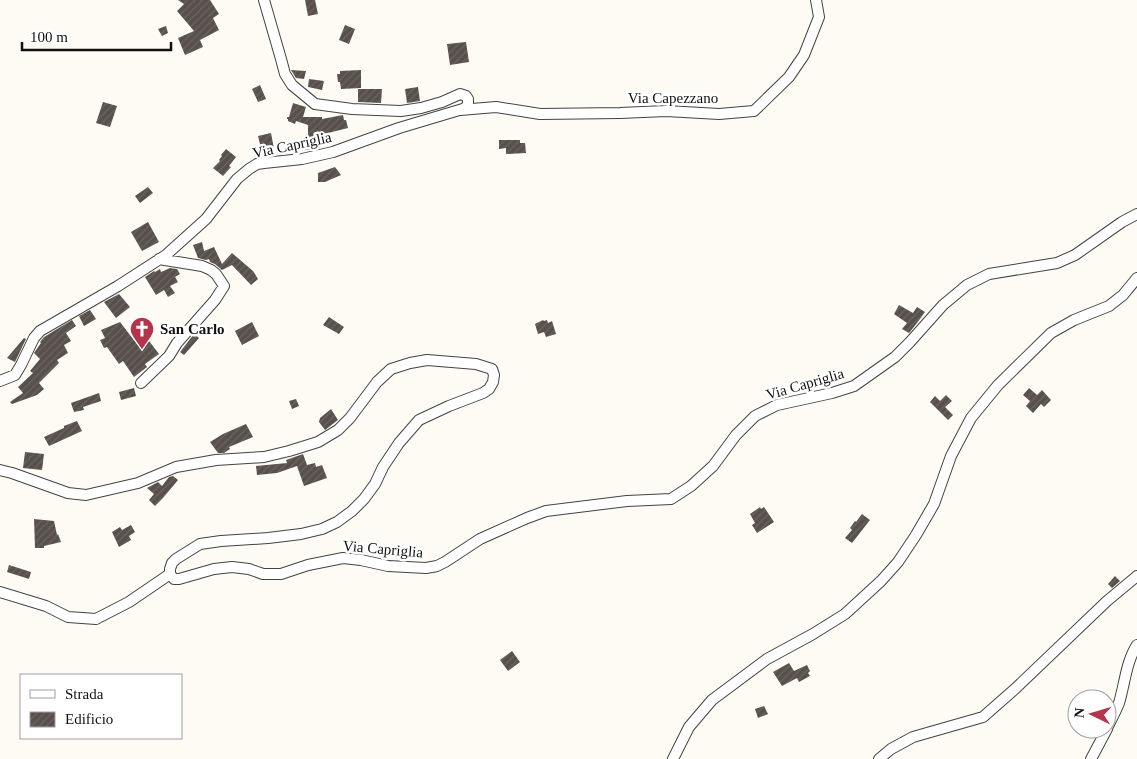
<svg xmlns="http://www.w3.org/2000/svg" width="1137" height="759" viewBox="0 0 1137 759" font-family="'Times New Roman',serif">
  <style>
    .building { fill: url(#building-hatch) }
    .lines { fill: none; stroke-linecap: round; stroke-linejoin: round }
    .minor-casing { stroke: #434343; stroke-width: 12 }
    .minor { stroke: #fff; stroke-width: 10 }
    .labels { text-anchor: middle; stroke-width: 5; stroke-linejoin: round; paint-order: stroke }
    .street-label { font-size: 15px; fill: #101010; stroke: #fff }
    .poi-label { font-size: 15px; font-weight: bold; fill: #101010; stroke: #fff; text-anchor: start }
  </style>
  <defs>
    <pattern id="building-hatch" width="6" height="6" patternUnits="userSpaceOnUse" patternTransform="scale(1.25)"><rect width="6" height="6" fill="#58504d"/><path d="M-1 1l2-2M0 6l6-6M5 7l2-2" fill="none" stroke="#6b6562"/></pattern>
  </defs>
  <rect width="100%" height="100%" fill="#fefbf4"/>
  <path class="building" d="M178,0H210L219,14L213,18L219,30L200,40L203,47L185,55L178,38L194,31L177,11L184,4Z
    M305,0H315L318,14L308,16Z
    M345,25L355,29L349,44L339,40Z
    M166,26L168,33L162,36L158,29Z
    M466,42L469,62L450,65L447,44Z
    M291,70L306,71L304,79L296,78Z
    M361,70V88L341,89L340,82H338L337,74H340V71Z
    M309,79L324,81L322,90L308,87Z
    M260,85L266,99L258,102L252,89Z
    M418,87L420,101L407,103L405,89Z
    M358,89H382L381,103L358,102Z
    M103,102L117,106L110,127L96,123Z
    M293,103L306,107L303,117H322V119L343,115L344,120H346L348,128L324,134H317L320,148L305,150L303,143L308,142V125L296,121L295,124L288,121V119H287V117H289Z
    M271,133L274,149L262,152L258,136Z
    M499,140H520V143H525L526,153L506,154V148L499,149Z
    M226,149L236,157L229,166L231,167L223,176L213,168L220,161L219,160L222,156L221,155Z
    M335,167L341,175L325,182H318V173Z
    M148,187L153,193L140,203L135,196Z
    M148,222L159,242L142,251L131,232Z
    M202,242L204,251L214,247L222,264L232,253L253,271L258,279L251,285L232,265L222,270L215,264L210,262L209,259L206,260L198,258L193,245Z
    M170,268L177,269L180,274L175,277L178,282L170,286L175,293L168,297L164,290L156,295L145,277L154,271L155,272L160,269L161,272Z
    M119,294L130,307L116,318L104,302Z
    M899,305L913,313L917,307L925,312L917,323L909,333L902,329L907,323L894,314Z
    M90,310L96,319L84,326L79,316Z
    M329,317L344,327L339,334L323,325Z
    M72,320L76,326L66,333L71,341L64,345L68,353L57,360L59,363L39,383L44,389L37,395L12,404L10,402L23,393L18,387L33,373L30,371L40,359L34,353L41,343L40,342L44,337Z
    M543,320L544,321L547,320L548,323L552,321L556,334L546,337L544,332L538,334L535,324Z
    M120,322L140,348L149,341L159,354L145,364L147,367L134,377L123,361L119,364L107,347L104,348L100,340L105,338L101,330Z
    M252,322L259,336L242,345L235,331Z
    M194,334L199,338L184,355L180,352Z
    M24,338L26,339L15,362L7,358Z
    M134,388L136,396L121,400L119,392Z
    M1029,388L1037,395L1042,390L1051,400L1044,407L1041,404L1033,413L1026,406L1030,401L1023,395Z
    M99,393L101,401L83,407L84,410L74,412L71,403Z
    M946,395L952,401L945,407L953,415L948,420L930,402L935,396L940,401Z
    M296,399L299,406L292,409L289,401Z
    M331,409L338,420L325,430L319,422L320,418Z
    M77,421L82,431L49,446L44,437L64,428V426Z
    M246,424L253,437L229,447L230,449L224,453H218L210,442L223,434Z
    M25,452L44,454L42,470L23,468Z
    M303,454L307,465L315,463L316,467L322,465L327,478L304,486L297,466L277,473L257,475L256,466L287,463L286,460Z
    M173,476L178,480L163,498L155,506L149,500L154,494L147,488L158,482L162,486L169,477Z
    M760,507L761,509L764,507L774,522L757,533L752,525L755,523L750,514Z
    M862,514L870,520L852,543L845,538L852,530L850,528L855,521L856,522Z
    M34,519L54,521L57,535L58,534L61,542L44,546V548H35Z
    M131,525L135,532L129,536L131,540L119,547L112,532L120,527L122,530Z
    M9,565L31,572L29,579L7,572Z
    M1115,576L1120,581L1112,588L1108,584Z
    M512,651L520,662L508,671L500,660Z
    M789,663L794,671L807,665L810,671L808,673L810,676L799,682L797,678L782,686L773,672Z
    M764,706L768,714L758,718L755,709Z"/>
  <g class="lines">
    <defs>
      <path id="minor" d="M460,110L496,107L540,114L620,113L666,111L719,114L754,111L789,77L804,55L819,17L816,0
        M0,381L15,375L21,365L34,338L40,331L118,286L166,255L206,219L237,179L249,169L257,164L264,163L302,159L333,152L399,128L466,108L468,103V99L466,96L460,94L442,102L421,108L401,111L352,109L315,104L292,85L285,74L281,59L264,0
        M141,383L169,356L177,343L215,300L224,286L216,274L211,270L202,266L159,259
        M0,470L12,473L68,493L86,495L138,483L176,467L216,460L264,457L289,451L318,442L338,430L350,418L377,382L391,369L410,363L427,360L476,364L492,369L494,375L493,382L489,389L483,393L449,406L419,420L399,443L383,467L375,484L364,499L352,511L337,522L322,529L301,534L268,538L221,541L200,544L176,559L172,563L170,569V574L174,579H179L214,569L232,567L249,569L263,574H281L308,565L343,558L361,560L388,566L426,568L437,566L445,562L480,539L527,518L546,511L627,501L671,499L691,486L713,466L736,435L755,416L777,405L832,393L854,386L895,357L910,342L943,305L967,285L989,274L1057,263L1075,255L1122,222L1137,214
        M0,592L46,606L68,617L96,619L129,602L170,574
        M1107,728C1111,720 1116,711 1119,703C1125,683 1126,662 1137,645
        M673,759L689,727L712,700L767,659L813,634L845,614L881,581L898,562L916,535L934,504L951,456L971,418L998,385L1051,333L1074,320L1109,306L1123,295L1137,278
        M879,759L891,749L913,737L983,717L1016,688L1107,601L1137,576
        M1091,759L1107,729"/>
    </defs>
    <use href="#minor" class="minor-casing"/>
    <use href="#minor" class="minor"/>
  </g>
  <defs>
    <symbol id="church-pin" viewBox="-11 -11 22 30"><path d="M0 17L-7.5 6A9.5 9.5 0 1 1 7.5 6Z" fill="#b4344b" stroke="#fff"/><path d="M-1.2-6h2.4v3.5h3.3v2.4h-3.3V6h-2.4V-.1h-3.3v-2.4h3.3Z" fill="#fff"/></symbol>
  </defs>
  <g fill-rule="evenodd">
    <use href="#church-pin" x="128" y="315" width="28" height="38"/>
  </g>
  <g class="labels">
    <g class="street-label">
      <text x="673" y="103">Via Capezzano</text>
      <text transform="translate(292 145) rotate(-12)" y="5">Via Capriglia</text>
      <text transform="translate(805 384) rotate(-16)" y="5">Via Capriglia</text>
      <text transform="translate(383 549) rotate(5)" y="5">Via Capriglia</text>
    </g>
    <g class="poi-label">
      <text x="160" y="334">San Carlo</text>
    </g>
  </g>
  <rect x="20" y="674" width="162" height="65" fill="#ffffff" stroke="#9f9f9f"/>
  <rect x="30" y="690" width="25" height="8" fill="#ffffff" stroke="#9f9f9f"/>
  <text x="65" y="699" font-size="15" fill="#101010">Strada</text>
  <rect x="30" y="712" width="25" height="15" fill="url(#building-hatch)" stroke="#9f9f9f"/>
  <text x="65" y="724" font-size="15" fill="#101010">Edificio</text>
  <g transform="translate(1092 714) rotate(275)"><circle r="24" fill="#ffffff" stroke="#9f9f9f"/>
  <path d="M0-4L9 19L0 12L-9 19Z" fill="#b4344b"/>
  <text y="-8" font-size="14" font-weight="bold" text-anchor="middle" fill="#101010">N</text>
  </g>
  <path d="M22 42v8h149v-8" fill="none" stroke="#101010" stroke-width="2.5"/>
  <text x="30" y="42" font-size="15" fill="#101010" stroke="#ffffff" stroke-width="4" paint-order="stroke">100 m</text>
</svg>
